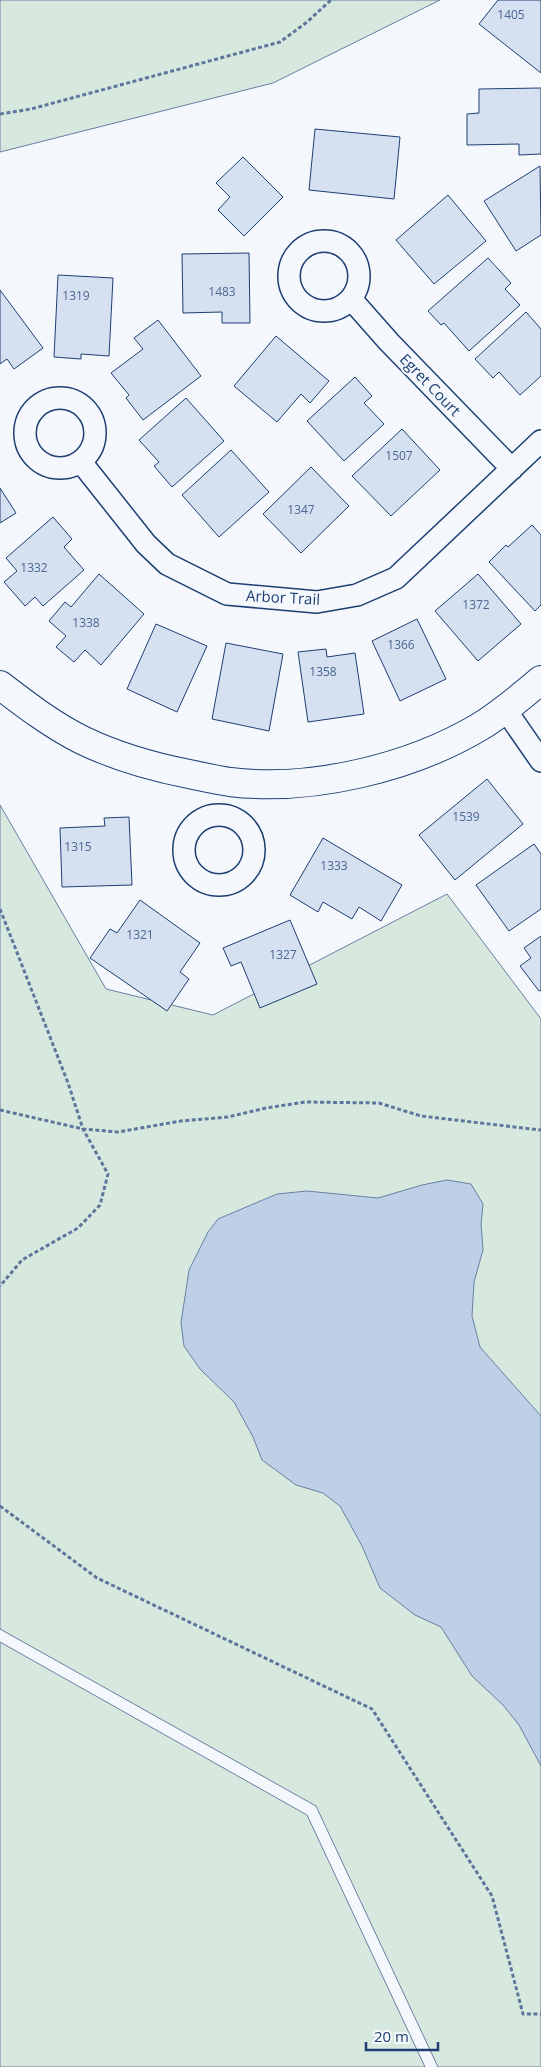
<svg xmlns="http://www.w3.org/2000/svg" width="541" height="2067" viewBox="0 0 541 2067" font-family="'Open Sans',sans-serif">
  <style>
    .green { fill: #d7e8df; stroke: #687fa3 }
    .water { fill: #bed0e5; stroke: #687fa3 }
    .building { fill: #d5e0f0; stroke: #1d3f73 }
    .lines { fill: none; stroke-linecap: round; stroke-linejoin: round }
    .street-casing { stroke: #1d3f73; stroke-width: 24 }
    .secondary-casing { stroke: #1d3f73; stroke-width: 30 }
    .path { stroke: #5e769c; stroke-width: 3; stroke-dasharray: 4 2.5; stroke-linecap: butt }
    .street { stroke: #f4f7fb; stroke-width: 21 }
    .secondary { stroke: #f4f7fb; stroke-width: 28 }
    .labels { text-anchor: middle; stroke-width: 4; stroke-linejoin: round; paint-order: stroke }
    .number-label { font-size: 12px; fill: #4b6792 }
    .street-label { font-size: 15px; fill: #1d3f73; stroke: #f4f7fb }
  </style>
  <rect width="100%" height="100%" fill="#f4f7fb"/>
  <path class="green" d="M0,0H440L273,83L0,152Z
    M0,805L106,989L213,1015L447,894L541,1019V2067H438L316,1806L0,1629Z
    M0,1642L307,1815L425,2067H0Z"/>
  <path class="water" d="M447,1180L471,1184L483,1204L481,1224L483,1250L474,1282L472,1316L480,1347L541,1416V1766L519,1725L503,1705L472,1676L441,1627L415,1615L380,1588L362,1546L340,1506L323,1493L296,1485L262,1460L253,1437L234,1402L200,1369L184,1346L181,1323L189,1270L208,1232L218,1219L277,1194L307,1191L378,1198L422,1185Z"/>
  <path class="building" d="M498,0H541V73L479,24Z
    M541,88V154L519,155V144L467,145V114L479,113V89Z
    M315,129L400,137L394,199L309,190Z
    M243,157L283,197L244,236L218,210L230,197L216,183Z
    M540,166L541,235L516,251L484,201Z
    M448,195L486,241L434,284L396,240Z
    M249,253L250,323H222V312L183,313L182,254Z
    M488,258L511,283L505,289L520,305L469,351L444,323L441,325L428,311Z
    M58,275L113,278L109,356L81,354V359L54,357Z
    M0,290L43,348L14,369L7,359L0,364Z
    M526,312L541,329V376L520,395L499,372L493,378L475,359Z
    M158,320L201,376L143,420L126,398L129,395L111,373L143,349L134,338Z
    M276,336L329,381L310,403L301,394L277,422L234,386Z
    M355,377L372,396L364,403L384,424L344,461L307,421Z
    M186,398L224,441L172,487L154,466L159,462L139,440Z
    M402,429L440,470L391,516L352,476Z
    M231,450L269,492L219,537L182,495Z
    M311,467L349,506L301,553L263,514Z
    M0,488L16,513L0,523Z
    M53,517L72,539L64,547L84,570L43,606L35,597L25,606L4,582L17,571L6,558Z
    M532,525L541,535V605L535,611L489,562L506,545L508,547Z
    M99,574L144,614L101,665L85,650L74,662L56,647L66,636L49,621L65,602L71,607Z
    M478,574L521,624L478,661L435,611Z
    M417,619L446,679L400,701L372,641Z
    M156,624L207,646L177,712L127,689Z
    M226,643L283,654L269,731L212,719Z
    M326,649L327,657L355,653L364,714L308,722L298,652Z
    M487,779L523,824L455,880L419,835Z
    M129,817L132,885L62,887L60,828L105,826L104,818Z
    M323,838L402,885L381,921L359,907L352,919L323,902L318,912L290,895Z
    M534,844L541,854V909L509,931L476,885Z
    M140,900L200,943L180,972L189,979L167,1011L90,958L110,929L117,933Z
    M290,920L317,984L260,1008L241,962L231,966L223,948Z
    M541,936V990L539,991L520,966L531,958L524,948Z"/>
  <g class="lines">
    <defs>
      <path id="street" d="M289 276a35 35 0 1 1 70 0a35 35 0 1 1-70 0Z
        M351,299L389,342L512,469
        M25 433a35 35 0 1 1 70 0a35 35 0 1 1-70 0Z
        M81,462L146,544L167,564L227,594L317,602L357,595L396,578L541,441
        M505,709L541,761
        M184 850a35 35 0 1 1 70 0a35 35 0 1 1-70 0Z"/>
      <path id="secondary" d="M0,685C26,705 52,725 82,740C115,756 153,767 189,774C203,777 217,780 230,782C311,792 411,768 481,726C502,713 522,696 541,680"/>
    </defs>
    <use href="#street" class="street-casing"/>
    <use href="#secondary" class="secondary-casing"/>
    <path class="path" d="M0,114L31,109L280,42L307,22L331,0
      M0,909L68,1083L83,1129L108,1174L100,1205L78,1228L22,1260L0,1286
      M0,1110L83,1129L118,1132L181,1121L228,1117L266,1108L305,1102L379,1103L421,1116L541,1130
      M0,1506L97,1578L372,1709L492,1896L523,2014H541"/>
    <use href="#street" class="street"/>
    <use href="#secondary" class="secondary"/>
  </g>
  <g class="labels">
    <g class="number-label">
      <text x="511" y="19">1405</text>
      <text x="222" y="296">1483</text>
      <text x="76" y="300">1319</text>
      <text x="399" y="460">1507</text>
      <text x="301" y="514">1347</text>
      <text x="34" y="572">1332</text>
      <text x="476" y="609">1372</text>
      <text x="86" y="627">1338</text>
      <text x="401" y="649">1366</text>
      <text x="323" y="676">1358</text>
      <text x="466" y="821">1539</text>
      <text x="78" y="851">1315</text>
      <text x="334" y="870">1333</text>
      <text x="140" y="939">1321</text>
      <text x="283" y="959">1327</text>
    </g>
    <g class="street-label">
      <text transform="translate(430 385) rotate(46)" y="5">Egret Court</text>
      <text transform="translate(283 598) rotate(3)" y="5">Arbor Trail</text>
    </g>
  </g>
  <path d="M366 2042v8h72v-8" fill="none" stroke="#1d3f73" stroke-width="2.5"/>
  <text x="374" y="2042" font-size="15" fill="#1d3f73" stroke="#f4f7fb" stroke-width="4" paint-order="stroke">20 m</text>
</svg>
